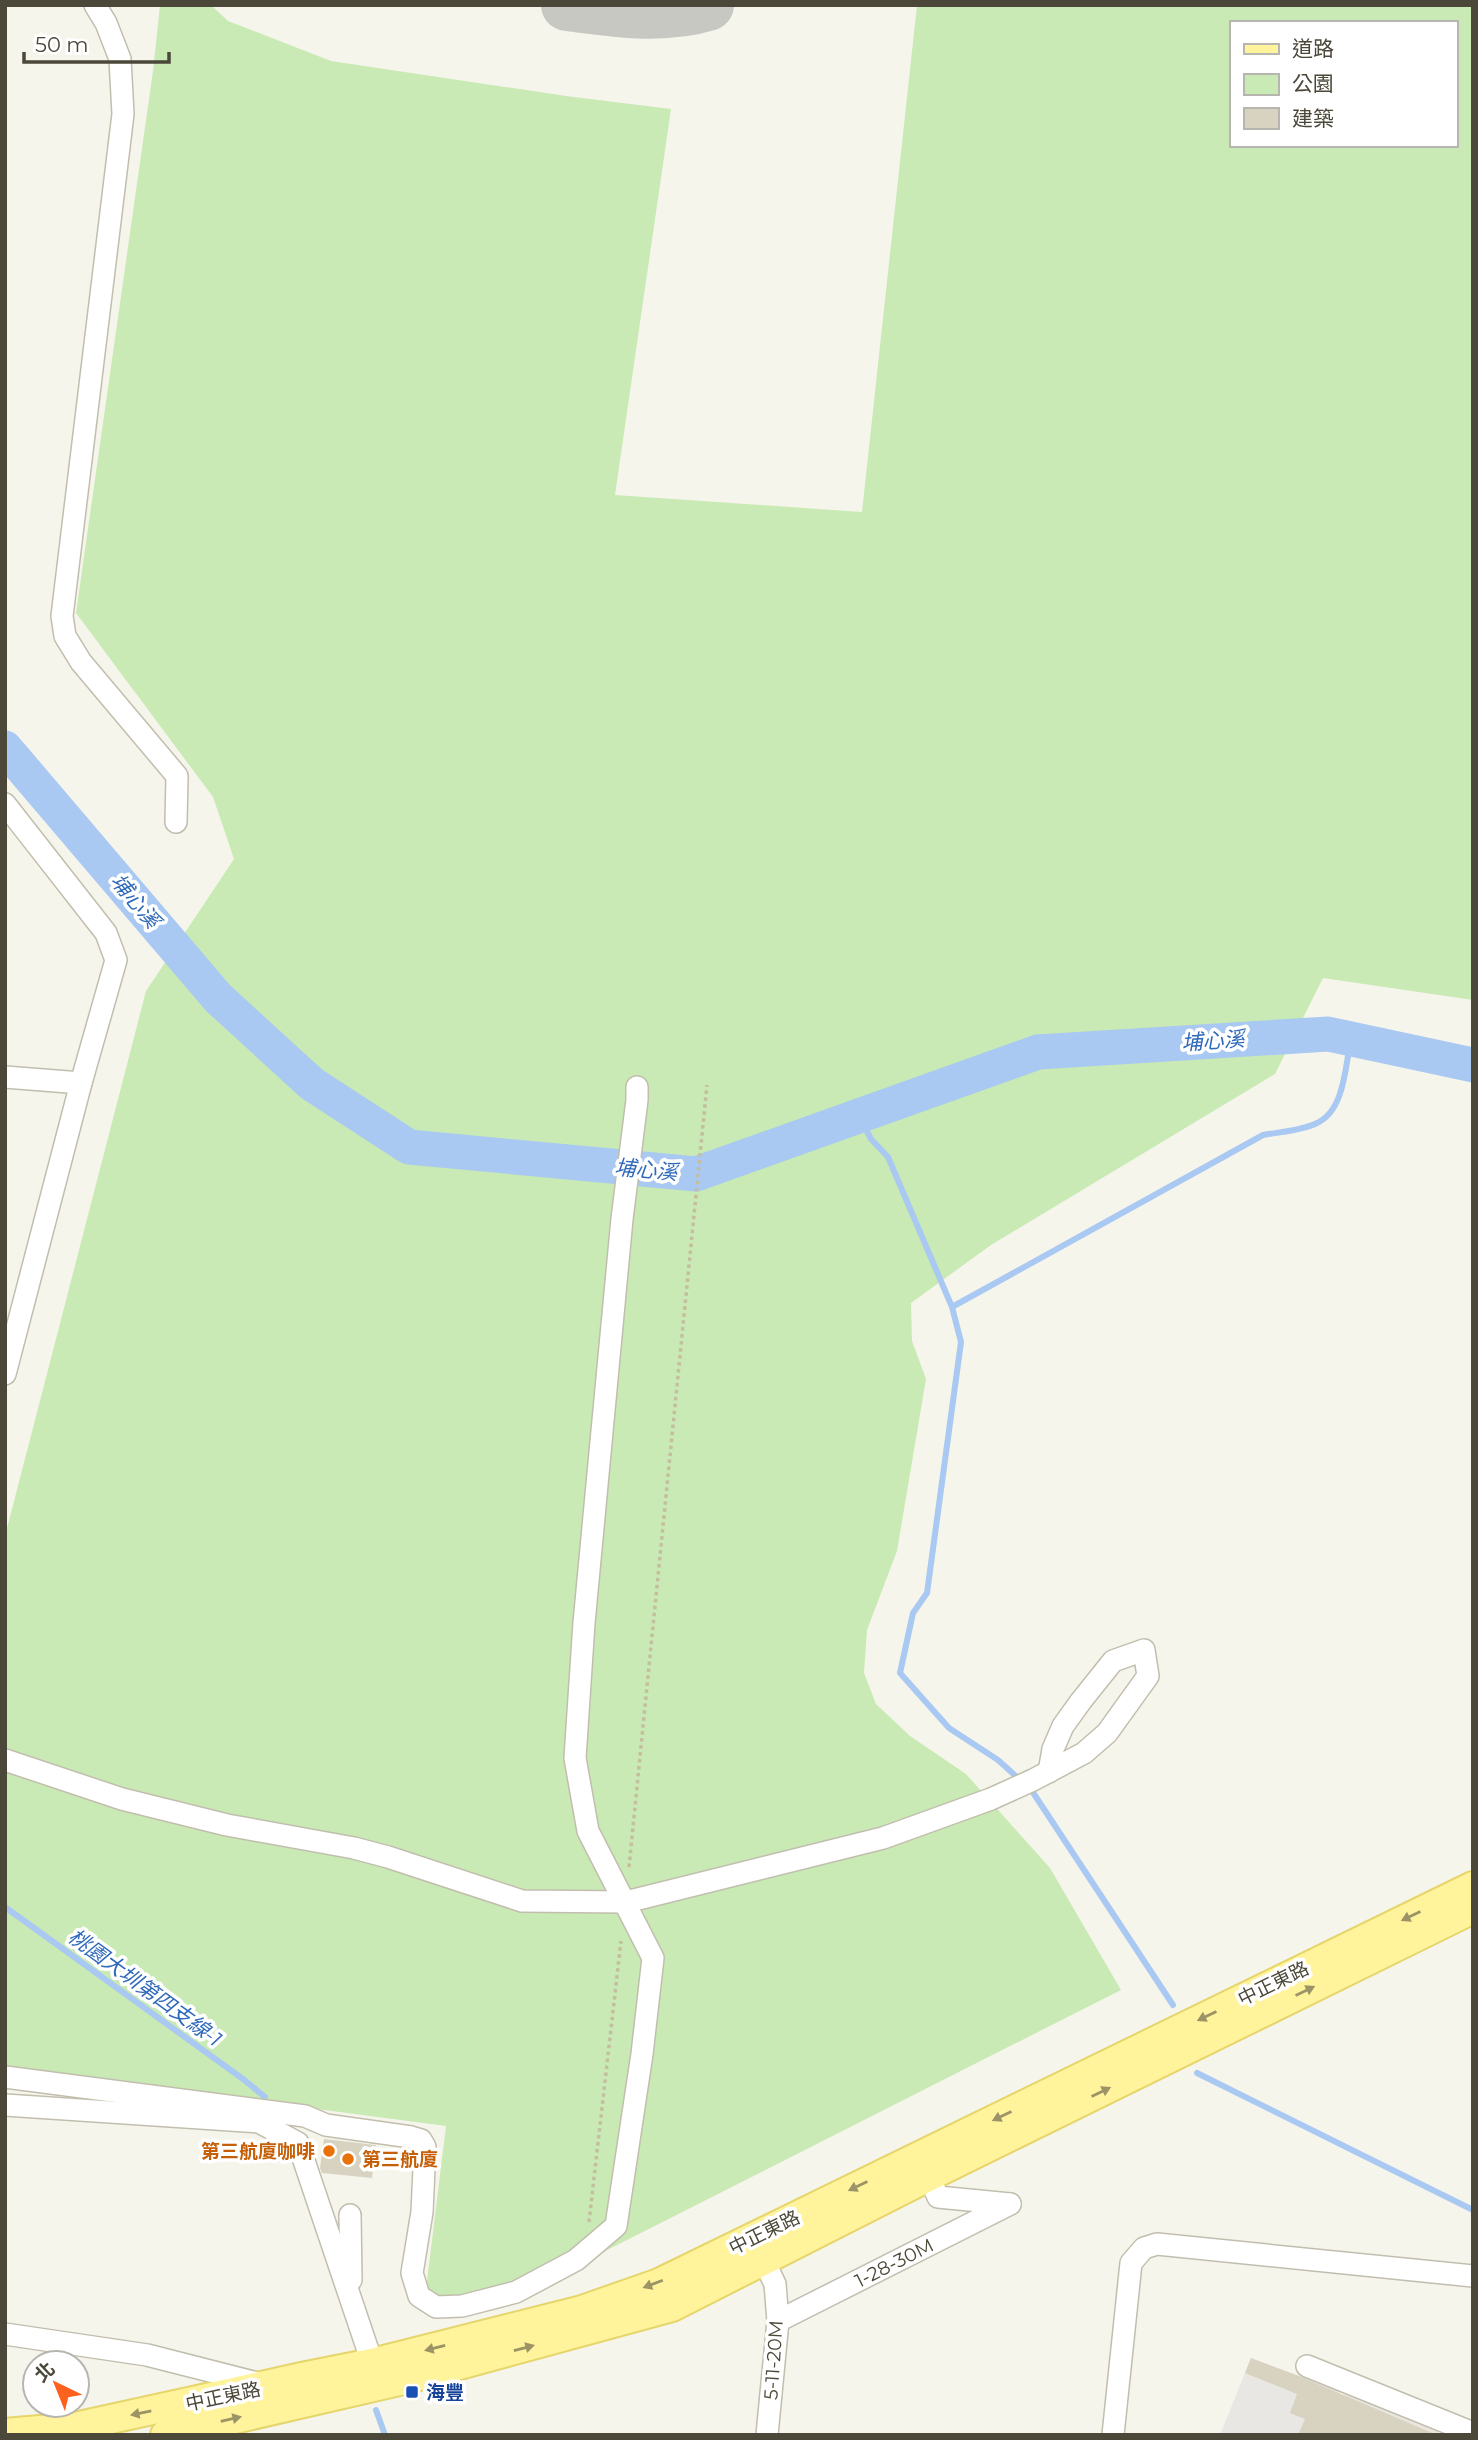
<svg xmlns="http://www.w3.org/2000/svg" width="1478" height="2440" viewBox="0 0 1478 2440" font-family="Montserrat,'Noto Sans TC',sans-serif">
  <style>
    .industrial { fill: #e9e6e0 }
    .green { fill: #c9eab5; fill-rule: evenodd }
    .parking { fill: #e8e7e3 }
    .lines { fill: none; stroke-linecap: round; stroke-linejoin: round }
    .stream { stroke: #a9c8f2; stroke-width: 6 }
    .river { stroke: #a9c8f2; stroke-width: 35 }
    .taxiway { stroke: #c8c8c3; stroke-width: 52 }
    .building { fill: #d8d3c1 }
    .minor-casing { stroke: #c2beae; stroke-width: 24 }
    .major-casing { stroke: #e6d56a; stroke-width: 32 }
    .path { stroke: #c4bd9f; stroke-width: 3.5; stroke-dasharray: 3.5 3.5; stroke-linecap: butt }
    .minor { stroke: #fff; stroke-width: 21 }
    .major { stroke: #fff39c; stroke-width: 28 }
    .oneway { fill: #9c9466 }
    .food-dot { fill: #e8710a; stroke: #fff; stroke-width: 2.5 }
    .transit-dot { fill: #1a4fb4; stroke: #fff; stroke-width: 2.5 }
    .labels { text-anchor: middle; stroke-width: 7; stroke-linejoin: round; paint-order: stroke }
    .street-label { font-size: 19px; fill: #4b4739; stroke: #fff }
    .food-label { font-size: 19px; font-weight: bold; fill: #c56008; stroke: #fff; text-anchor: end }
    .transit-label { font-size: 19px; font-weight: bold; fill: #164399; stroke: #fff; text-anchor: start }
    .water-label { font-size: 21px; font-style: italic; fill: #2f69ba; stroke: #fff }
  </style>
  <rect width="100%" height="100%" fill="#f6f5ec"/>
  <path class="industrial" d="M1345,2393L1439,2430L1437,2435H1328Z"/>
  <path class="green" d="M160,5H211L228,21L331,61L566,96L671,109L615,495L862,512L917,5H1473V1000L1323,978L1275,1074L991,1245L911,1303L912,1341L926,1379L897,1551L867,1630L864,1673L876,1704L910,1736L966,1774L1050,1868L1121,1990L538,2285L424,2305L446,2126L5,2068V1536L146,991L234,859L213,797L76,613L153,71ZM1231,23H1455V145H1231Z"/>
  <path class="parking" d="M1251,2358L1339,2391L1322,2435H1220Z"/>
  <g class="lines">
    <path class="stream" d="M859,1116L871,1139L888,1157L952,1307L961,1342L927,1593L913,1613L900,1673L949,1728L998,1760L1019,1779
      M952,1307L1263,1135C1279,1132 1301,1131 1317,1123C1345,1110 1345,1066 1351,1039
      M1034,1794L1173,2005
      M5,1907L243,2079L265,2097
      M1197,2073L1473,2210
      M376,2410L385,2435"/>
    <path class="river" d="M5,748L218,998L312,1084L409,1147L696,1174L1038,1052L1328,1034L1473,1065"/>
    <path class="taxiway" d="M567,5C615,11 662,19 708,5"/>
  </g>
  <path class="building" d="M324,2139L376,2145L372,2178L322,2173L320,2168Z
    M1251,2358L1299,2376L1437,2435H1298L1305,2419L1290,2413L1297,2394L1245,2373Z"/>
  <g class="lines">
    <defs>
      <g id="minor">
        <path d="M95,5L106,23L120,59L123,114L62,616L65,636L81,662L177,776L176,822"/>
        <path d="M5,804L106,933L116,960L81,1083L5,1374"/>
        <path d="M5,1077L81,1083"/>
        <path d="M5,1760L122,1799L227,1825L354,1848L388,1857L522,1901L626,1902L883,1838L991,1799L1033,1780L1084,1753L1107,1733L1148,1676L1144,1650L1113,1661L1081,1701L1063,1726L1053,1749L1049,1772"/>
        <path d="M5,2077L305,2116L326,2125L411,2137L421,2140L425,2147L422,2212L412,2273L419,2296L436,2307L462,2306L516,2292L576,2260L616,2226L642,2054L653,1958L588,1831L575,1758L584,1623L622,1219L637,1100V1087"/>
        <path d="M5,2105L259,2122L298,2143L377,2377"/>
        <path d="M923,2163L938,2197L1010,2204"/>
        <path d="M350,2215L351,2280"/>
        <path d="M764,2261L775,2284L778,2321L767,2435"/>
        <path id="s1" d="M778,2321L1010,2204"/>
        <path d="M5,2334L147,2355L261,2384"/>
        <path d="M1307,2366L1473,2433"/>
        <path d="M1113,2435L1131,2263L1144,2248L1157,2244L1473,2276"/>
      </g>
      <path id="major" d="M5,2433L75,2427L302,2377L372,2363L582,2310L659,2283L1473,1886
        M165,2435L408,2379L672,2307L930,2176L1473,1909"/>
    </defs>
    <use href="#minor" class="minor-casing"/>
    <use href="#major" class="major-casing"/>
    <path class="path" d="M629,1867L707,1085
      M589,2222L621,1941"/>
    <use href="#minor" class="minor"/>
    <use href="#major" class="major"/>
  </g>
  <defs><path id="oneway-solid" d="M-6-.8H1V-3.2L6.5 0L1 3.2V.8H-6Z" transform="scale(1.75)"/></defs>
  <g class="oneway">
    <use href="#oneway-solid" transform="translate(1411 1916) rotate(154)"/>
    <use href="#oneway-solid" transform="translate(1305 1991) rotate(-26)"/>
    <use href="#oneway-solid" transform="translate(1207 2016) rotate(154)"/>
    <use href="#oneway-solid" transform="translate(1101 2092) rotate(-26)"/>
    <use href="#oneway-solid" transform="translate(1002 2116) rotate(154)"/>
    <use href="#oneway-solid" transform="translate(858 2186) rotate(154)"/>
    <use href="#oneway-solid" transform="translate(653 2284) rotate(159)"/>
    <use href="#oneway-solid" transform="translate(435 2348) rotate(166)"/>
    <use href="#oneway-solid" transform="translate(524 2348) rotate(-15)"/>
    <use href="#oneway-solid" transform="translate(141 2413) rotate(168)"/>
    <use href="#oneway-solid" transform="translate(231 2419) rotate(-13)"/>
  </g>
  <g class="food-dot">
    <circle cx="329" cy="2151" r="7"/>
    <circle cx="348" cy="2159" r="7"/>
  </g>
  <rect class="transit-dot" x="405" y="2385" width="14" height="14" rx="3.5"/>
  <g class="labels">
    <g class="street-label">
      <text transform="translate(1273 1983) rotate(-26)" y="7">中正東路</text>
      <text transform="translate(764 2232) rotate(-26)" y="7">中正東路</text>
      <text dy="7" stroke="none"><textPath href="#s1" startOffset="130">1-28-30M</textPath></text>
      <text transform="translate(773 2360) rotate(-86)" y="7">5-11-20M</text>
      <text transform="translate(223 2396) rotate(-12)" y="7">中正東路</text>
    </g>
    <g class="food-label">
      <text x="315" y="2158">第三航廈咖啡</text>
      <text x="362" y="2166" text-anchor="start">第三航廈</text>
    </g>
    <g class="transit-label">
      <text x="426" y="2399">海豐</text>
    </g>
    <g class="water-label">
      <text transform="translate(135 901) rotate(50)" y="7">埔心溪</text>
      <text transform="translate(1213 1041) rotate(-4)" y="7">埔心溪</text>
      <text transform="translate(646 1170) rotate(5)" y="7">埔心溪</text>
      <text transform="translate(145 1988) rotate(36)" y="7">桃園大圳第四支線-1</text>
    </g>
  </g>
  <rect width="1478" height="2440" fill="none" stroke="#4b4739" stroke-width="14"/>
  <rect x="1230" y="21" width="228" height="126" fill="#ffffff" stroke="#b7b5b0" stroke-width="2"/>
  <rect x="1244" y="44" width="35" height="10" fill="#fff39c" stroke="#b7b5b0" stroke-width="2"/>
  <text x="1292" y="56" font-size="21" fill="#4b4739">道路</text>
  <rect x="1244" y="74" width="35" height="21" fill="#c9eab5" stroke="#b7b5b0" stroke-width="2"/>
  <text x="1292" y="91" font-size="21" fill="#4b4739">公園</text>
  <rect x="1244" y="108" width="35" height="21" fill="#d8d3c1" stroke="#b7b5b0" stroke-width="2"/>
  <text x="1292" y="126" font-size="21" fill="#4b4739">建築</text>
  <g transform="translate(56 2384) rotate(317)"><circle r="33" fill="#ffffff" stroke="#b7b5b0" stroke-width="2"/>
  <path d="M0-5L12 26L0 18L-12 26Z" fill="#fc621d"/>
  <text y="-10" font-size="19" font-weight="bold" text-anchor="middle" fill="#4b4739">北</text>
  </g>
  <path d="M24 52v10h145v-10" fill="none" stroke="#4b4739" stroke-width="3.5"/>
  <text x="35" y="52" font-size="21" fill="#4b4739" stroke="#ffffff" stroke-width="5" paint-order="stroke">50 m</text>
</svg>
